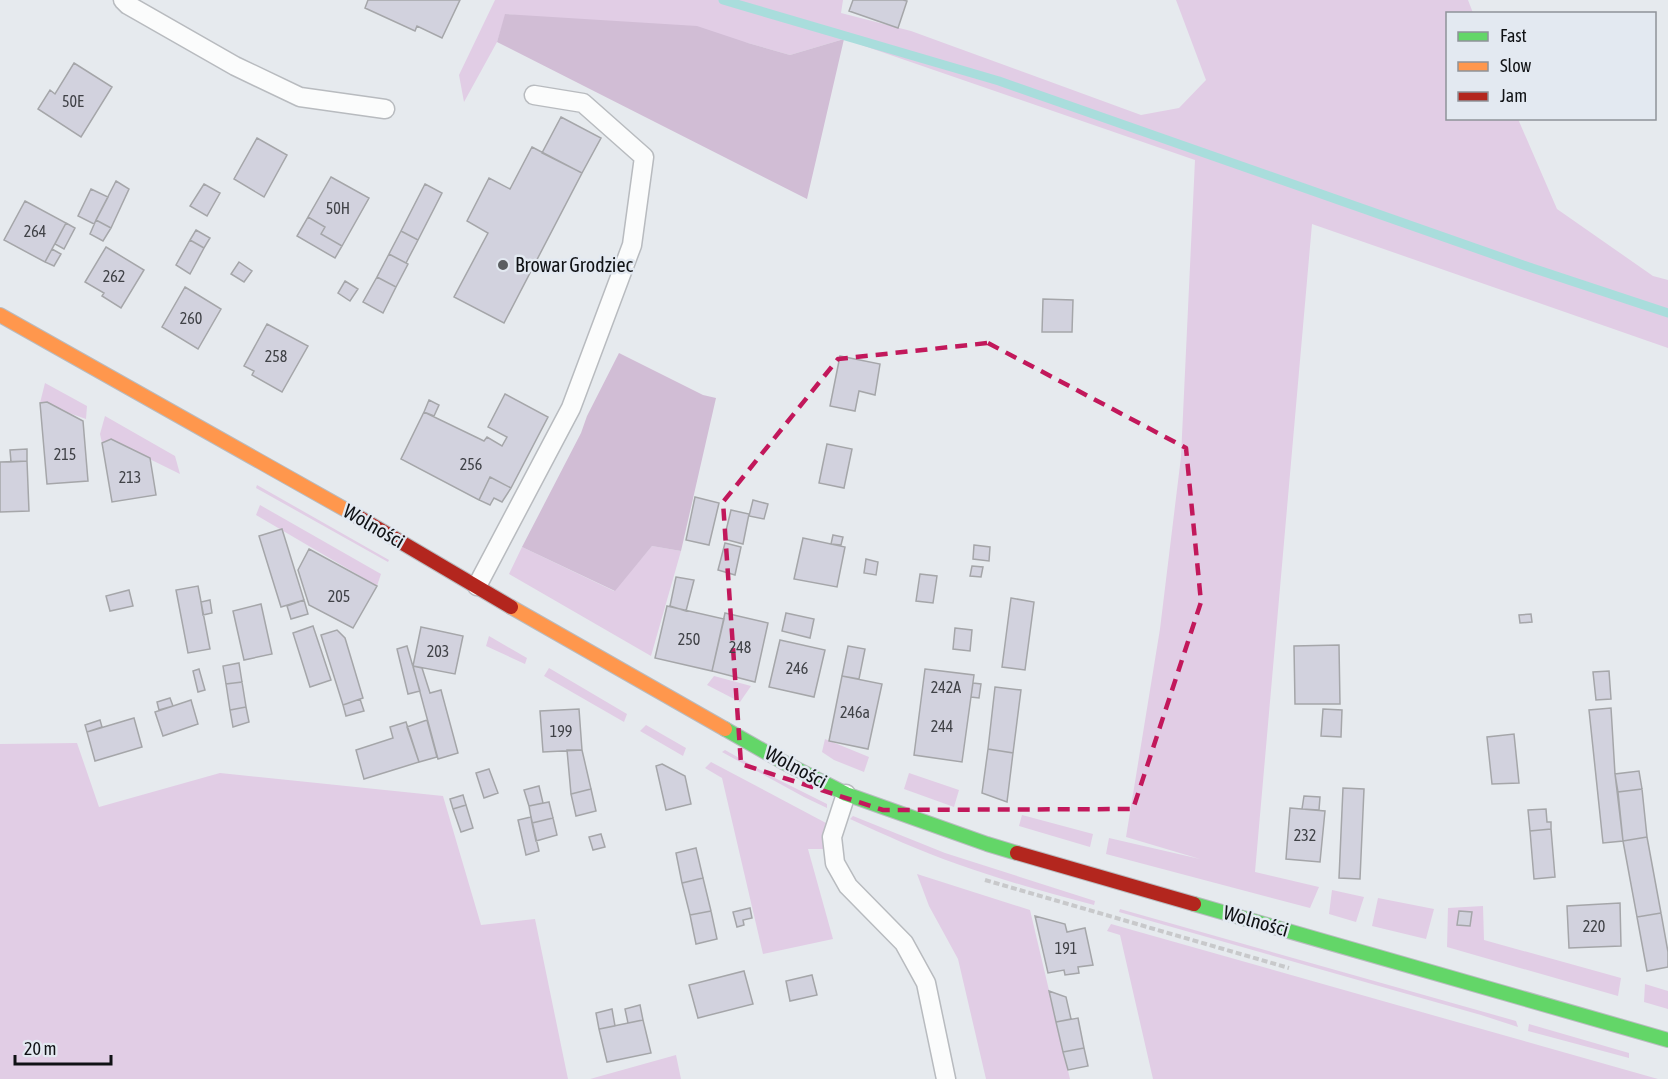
<svg xmlns="http://www.w3.org/2000/svg" width="1668" height="1079" viewBox="0 0 1668 1079" font-family="'Asap Condensed',sans-serif">
  <style>
    .green { fill: #e1cde5 }
    .forest { fill: #d1bdd5 }
    .lines { fill: none; stroke-linecap: round; stroke-linejoin: round }
    .stream { stroke: #a9dddc; stroke-width: 9 }
    .building { fill: #d2d2de; stroke: #a5a6a9; stroke-width: 1.5 }
    .lane-casing { stroke: #b8bbbf; stroke-width: 21 }
    .fast-casing { stroke: #b8bbbf; stroke-width: 16 }
    .slow-casing { stroke: #b8bbbf; stroke-width: 16 }
    .jam-casing { stroke: #b8bbbf; stroke-width: 16 }
    .path { stroke: #c8c9cb; stroke-width: 4; stroke-dasharray: 6 3; stroke-linecap: butt }
    .lane { stroke: #fbfcfc; stroke-width: 18 }
    .fast { stroke: #63d668; stroke-width: 14 }
    .slow { stroke: #ff974d; stroke-width: 14 }
    .jam { stroke: #b3261e; stroke-width: 14 }
    .marked { fill: none; stroke: #c2185b; stroke-width: 4.5; stroke-dasharray: 12 8; stroke-linejoin: round }
    .poi-dot { fill: #5b5e61; stroke: #e3e9f1; stroke-width: 2 }
    .labels { text-anchor: middle; stroke-width: 5; stroke-linejoin: round; paint-order: stroke }
    .number-label { font-size: 16px; fill: #404247 }
    .poi-label { font-size: 20px; fill: #101215; stroke: #e3e9f1; text-anchor: start }
    .street-label { font-size: 20px; fill: #101215; stroke: #e3e9f1 }
  </style>
  <rect width="100%" height="100%" fill="#e6eaee"/>
  <path class="green" d="M495,0H843L841,13L911,31L1141,115L1179,108L1206,80L1176,0H1468L1473,13L1448,14V118L1518,119L1557,209L1653,276L1668,280V348L1312,224L1255,872L1319,887L1310,908L1106,854L1109,838L1200,859L1126,837L1160,629L1181,457L1195,160L844,39L790,55L748,43L506,14L497,42L464,102L459,75Z
    M45,383L87,406L86,419L40,403Z
    M105,416L175,456L180,474L111,440L102,443L100,434Z
    M257,485L389,560L388,562L256,488Z
    M260,505L381,574L377,586L256,515Z
    M652,546L681,551L651,656L509,574L522,547L614,591Z
    M489,636L527,658L525,664L486,646Z
    M549,668L627,714L624,722L544,676Z
    M714,676L751,686L740,702L707,685Z
    M646,725L686,748L683,756L640,731Z
    M825,739L869,757L864,772L834,760L822,752Z
    M77,743L99,807L220,773L443,796L481,925L535,919L568,1079H0V744Z
    M725,750L773,777L827,804V808L804,797L722,752Z
    M711,762L826,823L827,849H808L833,939L763,954L722,778L705,768Z
    M909,773L959,790L954,807L904,789Z
    M1022,815L1093,834L1090,847L1019,826Z
    M853,816L945,853L1095,901L1094,905C1048,893 1002,880 957,864C920,851 885,835 850,819Z
    M917,874L1030,910L1070,1079H986L958,959L929,906Z
    M1332,890L1364,897L1356,922L1329,914Z
    M1378,898L1434,909L1426,939L1372,926Z
    M1483,906L1484,940L1621,978L1618,996L1447,947L1448,908Z
    M1120,909L1516,1021L1518,1027L1481,1015L1119,912Z
    M1111,924L1658,1079H1153L1120,935L1107,931Z
    M1645,984L1668,991V1009L1644,1002Z
    M1529,1024L1629,1053V1058L1528,1031Z
    M676,1055L681,1079H590Z"/>
  <path class="forest" d="M505,14L697,26L748,43L790,55L844,39L807,199L497,42Z
    M619,353L703,395L716,398L681,551L652,546L615,591L522,547L581,433L587,416Z"/>
  <g class="lines">
    <path class="stream" d="M723,0L999,81L1532,268L1668,313"/>
  </g>
  <path class="building" d="M368,0H460L442,38L417,26L415,31L365,8Z
    M853,0H903L907,1L898,28L849,11Z
    M74,63L112,87L81,137L38,109L50,90L55,94Z
    M561,117L601,138L582,173L542,153Z
    M257,138L287,155L264,197L234,179Z
    M532,147L582,173L504,323L454,297L488,233L467,221L489,178L510,189Z
    M331,177L369,198L342,246L321,234L325,227L308,217Z
    M116,181L129,189L111,228L96,220Z
    M204,184L220,193L207,216L190,206Z
    M425,184L442,193L418,240L401,231Z
    M91,189L108,197L94,224L78,216Z
    M25,201L66,223L45,262L4,240Z
    M308,217L325,227L321,234L342,246L335,258L297,236Z
    M96,220L111,228L103,241L90,234Z
    M66,223L75,228L64,249L55,244Z
    M196,230L210,238L204,248L190,240Z
    M401,231L418,240L406,263L389,254Z
    M190,240L204,248L190,274L176,265Z
    M106,247L144,270L121,308L102,296L104,293L85,282Z
    M52,249L61,254L54,266L45,262Z
    M389,254L408,264L396,287L377,277Z
    M239,262L252,271L244,282L231,274Z
    M377,277L396,287L383,313L363,302Z
    M345,281L358,289L350,301L338,293Z
    M185,287L221,309L198,349L162,327Z
    M1043,299L1073,300L1072,332H1042Z
    M267,324L308,346L282,392L252,375L254,371L244,366Z
    M840,356L880,364L875,395L859,391L855,411L830,406Z
    M505,394L548,417L511,488L490,477L479,500L401,459L424,412L484,441L487,437L502,446L507,437L488,427Z
    M429,400L439,405L434,416L424,412Z
    M47,402L83,421L88,481L47,484L40,403Z
    M111,439L150,458L156,495L112,502L102,443Z
    M827,444L852,449L844,488L819,483Z
    M27,449V461L11,462L10,450Z
    M27,461L29,511L0,512V462Z
    M490,477L511,488L502,502L494,498L490,505L479,500Z
    M695,497L719,503L709,545L686,540Z
    M753,500L768,504L764,519L749,516Z
    M731,510L749,514L743,544L724,539Z
    M282,529L304,600L281,607L259,536Z
    M833,535L843,537L841,545L831,544Z
    M803,538L845,547L837,587L794,579Z
    M725,543L741,547L735,575L718,570Z
    M974,545L990,547L989,561L973,559Z
    M309,549L377,586L353,628L309,605L298,570Z
    M866,559L878,562L876,575L864,573Z
    M972,566L983,567L981,577L970,576Z
    M920,574L937,576L933,603L916,601Z
    M676,577L694,580L686,611L670,606Z
    M198,586L210,649L188,653L176,590Z
    M129,590L133,606L110,611L106,596Z
    M1011,598L1034,602L1025,670L1002,667Z
    M210,600L212,613L203,615L201,602Z
    M304,600L308,614L291,619L287,606Z
    M261,604L272,654L244,660L233,611Z
    M667,606L724,619L712,671L655,658Z
    M725,613L768,623L755,682L712,671Z
    M786,613L814,619L810,638L782,631Z
    M1531,614L1532,622L1520,623L1519,615Z
    M313,626L331,680L310,687L293,633Z
    M421,627L463,636L455,674L413,666Z
    M955,628L972,630L970,651L953,649Z
    M337,630L345,638L363,698L343,705L321,635Z
    M780,640L825,650L814,697L769,687Z
    M1339,645L1340,704H1295L1294,646Z
    M407,646L420,691L408,694L397,649Z
    M848,646L865,649L859,679L842,676Z
    M239,663L242,682L226,684L223,666Z
    M413,666L422,668L430,693L441,690L458,753L438,759Z
    M199,669L205,690L198,692L193,671Z
    M925,669L974,675L962,762L914,755Z
    M1609,671L1611,699L1596,700L1593,672Z
    M842,676L882,684L868,749L829,741Z
    M242,682L246,707L230,710L226,684Z
    M973,683L981,684L979,698L971,697Z
    M995,687L1021,690L1013,753L988,749Z
    M170,698L173,706L159,710L157,702Z
    M360,699L364,711L346,716L343,705Z
    M191,700L198,724L163,736L155,712Z
    M246,707L249,722L233,727L230,710Z
    M1611,708L1615,774L1623,841L1603,843L1589,710Z
    M579,709L582,750L543,752L540,711Z
    M1323,709L1342,710L1341,737L1321,736Z
    M134,718L142,747L95,761L87,732Z
    M100,720L102,727L87,732L85,725Z
    M427,720L437,757L419,762L407,727Z
    M406,722L419,762L364,779L356,750L393,738L390,727Z
    M1514,734L1519,783L1492,784L1487,737Z
    M988,749L1013,753L1007,802L982,793Z
    M567,750H582L591,789L571,794Z
    M662,764L685,776L691,804L666,810L656,766Z
    M489,769L498,793L484,798L476,773Z
    M1639,771L1642,789L1618,792L1615,774Z
    M539,786L543,803L529,806L524,790Z
    M1343,788L1364,789L1360,879L1339,878Z
    M591,789L596,811L576,816L571,794Z
    M1642,789L1647,837L1623,841L1618,792Z
    M463,795L466,805L453,809L450,799Z
    M1304,796L1320,797L1319,810L1302,809Z
    M549,802L553,818L532,823L529,806Z
    M466,805L473,828L461,832L453,809Z
    M1290,808L1325,811L1320,862L1286,859Z
    M1546,809L1547,822H1551V829L1530,831L1528,810Z
    M531,817L539,851L526,855L518,820Z
    M553,818L557,835L536,841L532,823Z
    M1551,829L1555,877L1534,879L1530,831Z
    M601,834L605,847L593,850L589,837Z
    M1647,837L1661,913L1637,917L1623,841Z
    M696,848L703,878L682,883L676,853Z
    M703,878L711,911L690,915L682,883Z
    M1620,903L1621,946L1569,948L1567,906Z
    M750,908L752,918L743,920L744,925L737,927L733,912Z
    M711,911L717,939L696,944L690,915Z
    M1459,911L1472,912L1470,926L1457,925Z
    M1661,913L1668,952V967L1647,971L1637,917Z
    M1035,916L1065,924L1067,932L1085,928L1093,965L1078,967L1079,973L1065,975L1064,970L1048,973Z
    M744,971L753,1004L698,1018L689,985Z
    M812,975L817,995L790,1001L786,981Z
    M1049,991L1066,997L1071,1019L1056,1022Z
    M640,1005L643,1020L628,1023L625,1009Z
    M612,1009L615,1026L599,1029L596,1013Z
    M1078,1018L1084,1048L1063,1052L1056,1022Z
    M643,1020L651,1053L607,1062L599,1029Z
    M1084,1048L1088,1066L1068,1070L1063,1052Z"/>
  <g class="lines">
    <defs>
      <path id="lane" d="M123,0L128,5L235,66L300,97L385,109
        M477,586L571,408L632,245L644,157L583,103L534,95
        M846,794L832,837L835,863L848,886L904,943L926,983L946,1079"/>
      <path id="fast" d="M725,729L783,762L846,794L987,844L1017,853
        M1194,904L1668,1040"/>
      <path id="slow" d="M0,315L355,515
        M511,607L725,729"/>
      <path id="jam" d="M355,515L511,607
        M1017,853L1194,904"/>
    </defs>
    <use href="#lane" class="lane-casing"/>
    <use href="#fast" class="fast-casing"/>
    <use href="#slow" class="slow-casing"/>
    <use href="#jam" class="jam-casing"/>
    <path class="path" d="M985,880L1289,968"/>
    <use href="#lane" class="lane"/>
    <use href="#fast" class="fast"/>
    <use href="#slow" class="slow"/>
    <use href="#jam" class="jam"/>
  </g>
  <path class="marked" d="M988,343L1186,448L1201,602L1133,809L883,810L741,764L723,502L838,359Z"/>
  <circle class="poi-dot" cx="503" cy="265" r="6"/>
  <g class="labels">
    <g class="number-label">
      <text x="73" y="107">50E</text>
      <text x="338" y="214">50H</text>
      <text x="35" y="237">264</text>
      <text x="114" y="282">262</text>
      <text x="191" y="324">260</text>
      <text x="276" y="362">258</text>
      <text x="65" y="460">215</text>
      <text x="471" y="470">256</text>
      <text x="130" y="483">213</text>
      <text x="339" y="602">205</text>
      <text x="689" y="645">250</text>
      <text x="740" y="653">248</text>
      <text x="438" y="657">203</text>
      <text x="797" y="674">246</text>
      <text x="946" y="693">242A</text>
      <text x="855" y="718">246a</text>
      <text x="942" y="732">244</text>
      <text x="561" y="737">199</text>
      <text x="1305" y="841">232</text>
      <text x="1594" y="932">220</text>
      <text x="1066" y="954">191</text>
    </g>
    <g class="poi-label">
      <text x="515" y="272">Browar Grodziec</text>
    </g>
    <g class="street-label">
      <text transform="translate(374 526) rotate(30)" y="7">Wolności</text>
      <text transform="translate(796 767) rotate(28)" y="7">Wolności</text>
      <text transform="translate(1256 921) rotate(16)" y="7">Wolności</text>
    </g>
  </g>
  <rect x="1446" y="12" width="210" height="108" fill="#e3e9f1" stroke="#8f9399" stroke-width="1.5"/>
  <rect x="1458" y="32" width="30" height="9" fill="#63d668" stroke="#8f9399" stroke-width="1.5"/>
  <text x="1500" y="42" font-size="18" fill="#101215">Fast</text>
  <rect x="1458" y="62" width="30" height="9" fill="#ff974d" stroke="#8f9399" stroke-width="1.5"/>
  <text x="1500" y="72" font-size="18" fill="#101215">Slow</text>
  <rect x="1458" y="92" width="30" height="9" fill="#b3261e" stroke="#8f9399" stroke-width="1.5"/>
  <text x="1500" y="102" font-size="18" fill="#101215">Jam</text>
  <path d="M15 1055v9h96v-9" fill="none" stroke="#101215" stroke-width="3"/>
  <text x="24" y="1055" font-size="18" fill="#101215" stroke="#e3e9f1" stroke-width="4.5" paint-order="stroke">20 m</text>
</svg>
